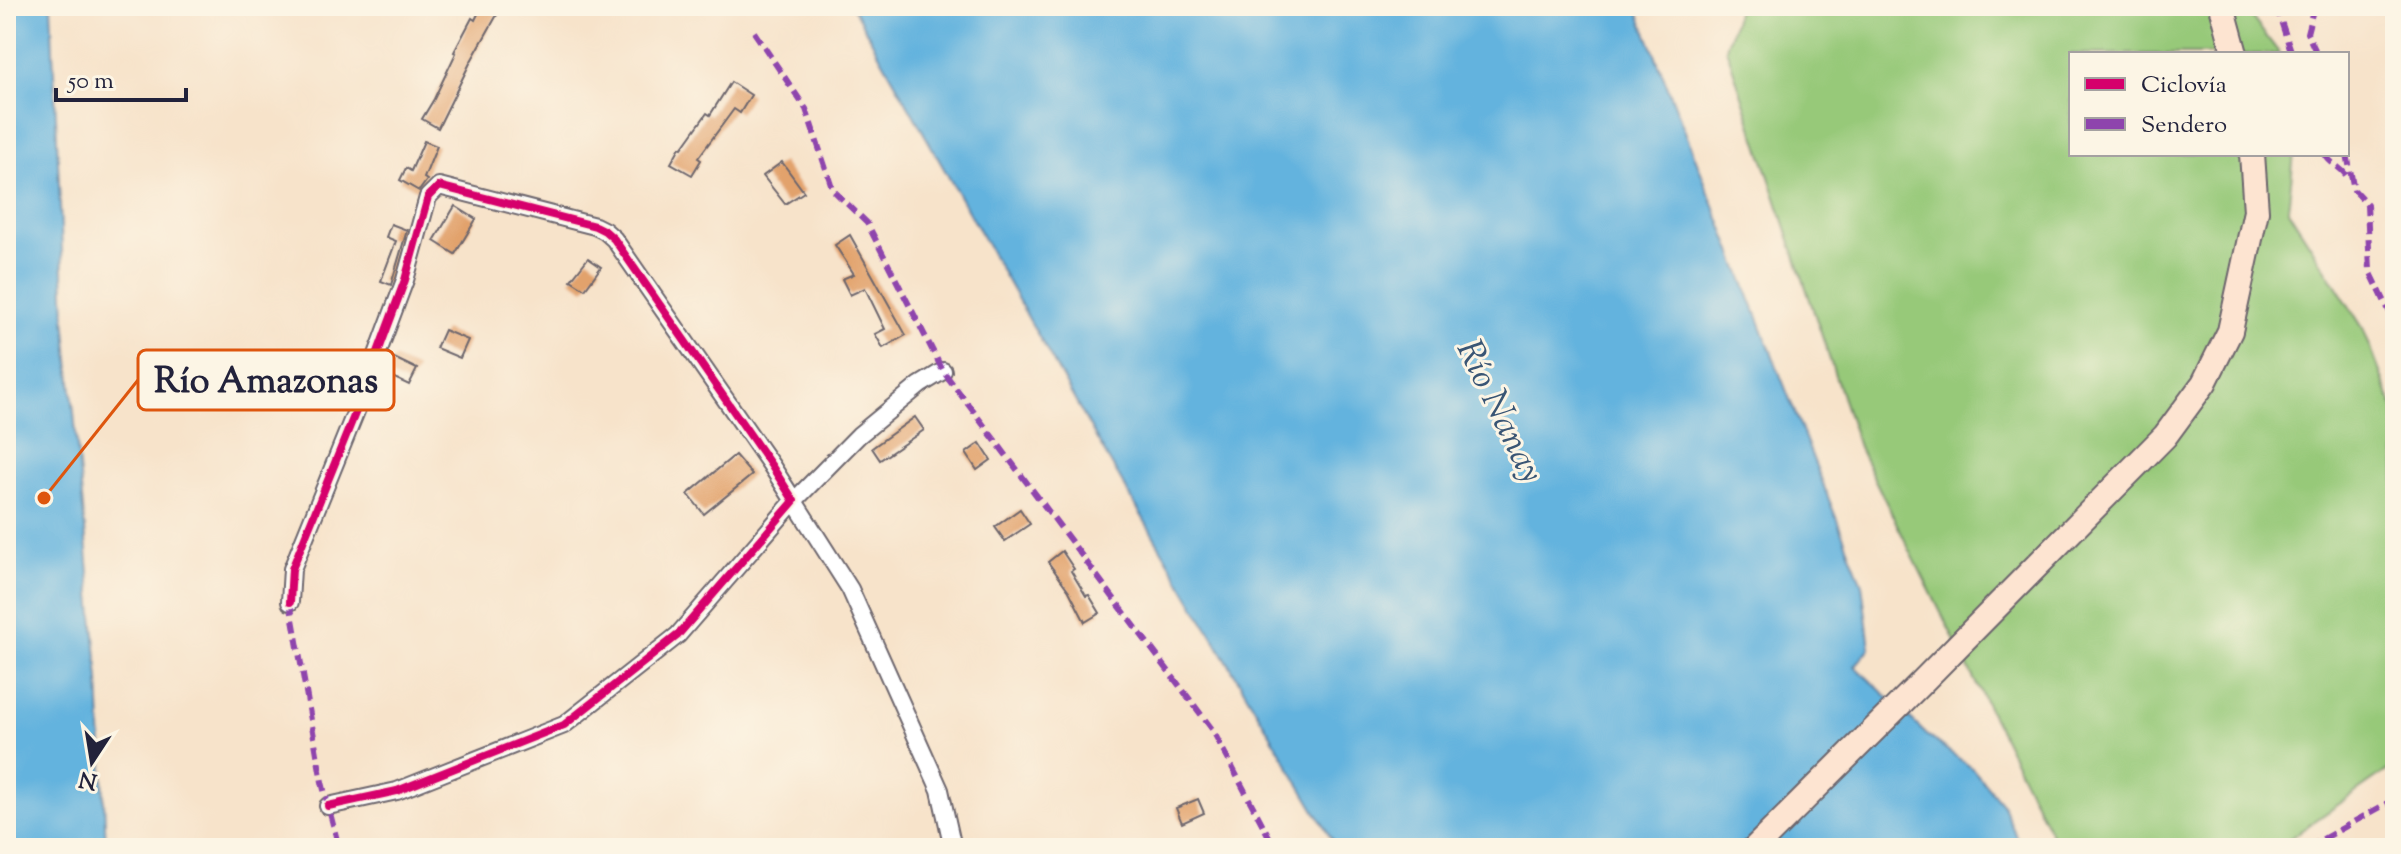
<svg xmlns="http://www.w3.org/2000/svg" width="2401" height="854" viewBox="0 0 2401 854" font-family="'Sorts Mill Goudy',serif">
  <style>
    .green { fill: #97c979; stroke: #5c765a; stroke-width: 2 }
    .water { fill: #64b3de; stroke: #436a8c; stroke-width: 2 }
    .building { fill: #e2a26c }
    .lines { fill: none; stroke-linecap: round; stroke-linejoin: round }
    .minor-casing { stroke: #6d666d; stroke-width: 20 }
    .secondary-casing { stroke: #6d666d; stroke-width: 28 }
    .minor { stroke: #fff; stroke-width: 16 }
    .secondary { stroke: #fde4d1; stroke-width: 24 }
    .quiet { stroke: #8e44ad; stroke-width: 6; stroke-dasharray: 12 6; stroke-linecap: butt }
    .cycleway-casing { stroke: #fcf5e5; stroke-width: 13 }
    .cycleway { stroke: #d6006c; stroke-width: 8 }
    .labels { text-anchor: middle; stroke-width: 6; stroke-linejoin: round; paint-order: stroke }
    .water-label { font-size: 36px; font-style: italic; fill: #395574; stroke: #fcf5e5 }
    .leader { fill: none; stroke: #de560e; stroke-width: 3 }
    .callout-dot { fill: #de560e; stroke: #fcf5e5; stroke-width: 3 }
    .callout { fill: #fcf5e5; stroke: #de560e; stroke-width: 3 }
    .callout-label { font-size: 36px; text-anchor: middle; font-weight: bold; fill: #22223b }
  </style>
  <rect width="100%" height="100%" fill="#fcf5e5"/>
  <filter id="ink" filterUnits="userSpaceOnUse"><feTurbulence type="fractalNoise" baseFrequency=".0125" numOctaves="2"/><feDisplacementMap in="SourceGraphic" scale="16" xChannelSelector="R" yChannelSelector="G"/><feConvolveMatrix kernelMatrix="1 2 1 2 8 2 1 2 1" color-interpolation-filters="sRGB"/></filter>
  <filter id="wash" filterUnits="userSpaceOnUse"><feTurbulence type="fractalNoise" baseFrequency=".006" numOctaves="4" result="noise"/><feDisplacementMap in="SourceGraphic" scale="32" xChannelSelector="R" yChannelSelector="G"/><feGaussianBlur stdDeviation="1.8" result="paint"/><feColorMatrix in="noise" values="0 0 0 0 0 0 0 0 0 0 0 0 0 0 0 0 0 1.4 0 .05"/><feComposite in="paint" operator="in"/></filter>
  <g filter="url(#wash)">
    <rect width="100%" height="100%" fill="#f7e3ca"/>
    <path class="green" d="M1739,6H2243L2280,54H2071V154H2294L2288,210L2363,328L2395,412V765L2276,848H2058L1860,450L1726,48Z"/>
    <path class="water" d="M6,6H51L65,317L99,679L106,848H6Z
      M852,6H1636L1862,584L1870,648L1855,666L1929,737L1972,768L2003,805L2021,848H1337L1099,443Z"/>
    <g id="blocks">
      <path class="building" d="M482,6H502L471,61L438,128L422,119L434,99L456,53L454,52L472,18L475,20Z
        M731,82L751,95L740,113L734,109L698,158L701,160L692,175L671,163L680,147L682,148L707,113L710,115Z
        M424,141L437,146L424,178L427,180L419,191L400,180L406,168L411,171Z
        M782,162L804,192L785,204L763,176Z
        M455,206L476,219L455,254L434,241Z
        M391,224L407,230L391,285L381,281L396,241L386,237Z
        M850,235L906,335L883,348L875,334L885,329L865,288L850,295L842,279L854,274L835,245Z
        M588,258L601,267L585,289L571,280Z
        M444,330L468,340L460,358L436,348Z
        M394,358L417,369L409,385L386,374Z
        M915,417L924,430L880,460L872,448Z
        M980,443L991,460L977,470L966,453Z
        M735,455L752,475L704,514L688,494Z
        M1020,509L1030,524L1005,541L995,527Z
        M1062,551L1074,569L1071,571L1086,596L1089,595L1100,613L1085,622L1069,591L1048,562Z
        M1198,799L1204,813L1182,823L1176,808Z"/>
    </g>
  </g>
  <g filter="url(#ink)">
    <use href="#blocks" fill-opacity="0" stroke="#6d666d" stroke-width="2"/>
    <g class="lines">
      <defs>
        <path id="minor" d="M943,371L920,385L859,435L794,501L850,589L940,790L953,848
          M290,602L292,569L356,411L405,280L428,197L439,186L595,226L605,231L614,239L771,465L794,501L678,635L564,725L397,791L328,806"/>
        <path id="secondary" d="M2222,6L2235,54
          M1755,848L1918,686L2165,436L2204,383L2230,331L2256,211L2252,154"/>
      </defs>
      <use href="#minor" class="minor-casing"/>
      <use href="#secondary" class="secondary-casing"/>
      <use href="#minor" class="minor"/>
      <use href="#secondary" class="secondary"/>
      <path class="quiet" d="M2276,6L2292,54
        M2314,6L2307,33L2317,54
        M754,32L806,109L833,190L867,223L943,371L1212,729L1275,848
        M2325,154C2330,165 2342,166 2349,180
        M2347,154L2354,190L2367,204L2370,271L2395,323
        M290,602L322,782L339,848
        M2307,848L2395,799"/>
      <defs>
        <path id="cycleway" d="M290,602L292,569L356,411L405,280L428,197L439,186L595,226L605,231L614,239L771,465L794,501L678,635L564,725L397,791L328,806"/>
      </defs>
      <use href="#cycleway" class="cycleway-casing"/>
      <use href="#cycleway" class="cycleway"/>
    </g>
  </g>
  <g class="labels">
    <g class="water-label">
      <text transform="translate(1502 410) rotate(64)" y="13">Río Nanay</text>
    </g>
  </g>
  <path class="leader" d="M44 498L138 380"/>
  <circle class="callout-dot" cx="44" cy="498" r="8"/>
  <rect class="callout" x="138" y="350" width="256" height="60" rx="8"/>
  <g class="callout-label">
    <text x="266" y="392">Río Amazonas</text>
  </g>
  <rect width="2401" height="854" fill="none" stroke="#fcf5e5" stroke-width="32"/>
  <rect x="2069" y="52" width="280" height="104" fill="#fcf5e5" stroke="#a5a1a1" stroke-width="2"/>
  <rect x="2085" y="78" width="40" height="12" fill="#d6006c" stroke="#a5a1a1" stroke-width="2"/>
  <text x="2141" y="92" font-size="24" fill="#22223b">Ciclovía</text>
  <rect x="2085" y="118" width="40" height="12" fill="#8e44ad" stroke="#a5a1a1" stroke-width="2"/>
  <text x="2141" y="132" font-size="24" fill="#22223b">Sendero</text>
  <g transform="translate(92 762) rotate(192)" stroke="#fcf5e5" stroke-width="6" paint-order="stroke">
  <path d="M0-6L14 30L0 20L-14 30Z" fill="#22223b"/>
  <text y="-12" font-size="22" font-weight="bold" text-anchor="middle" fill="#22223b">N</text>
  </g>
  <path d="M56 88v12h130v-12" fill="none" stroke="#22223b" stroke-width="4"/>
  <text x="68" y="88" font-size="24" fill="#22223b" stroke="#fcf5e5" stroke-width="6" paint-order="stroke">50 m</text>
</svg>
